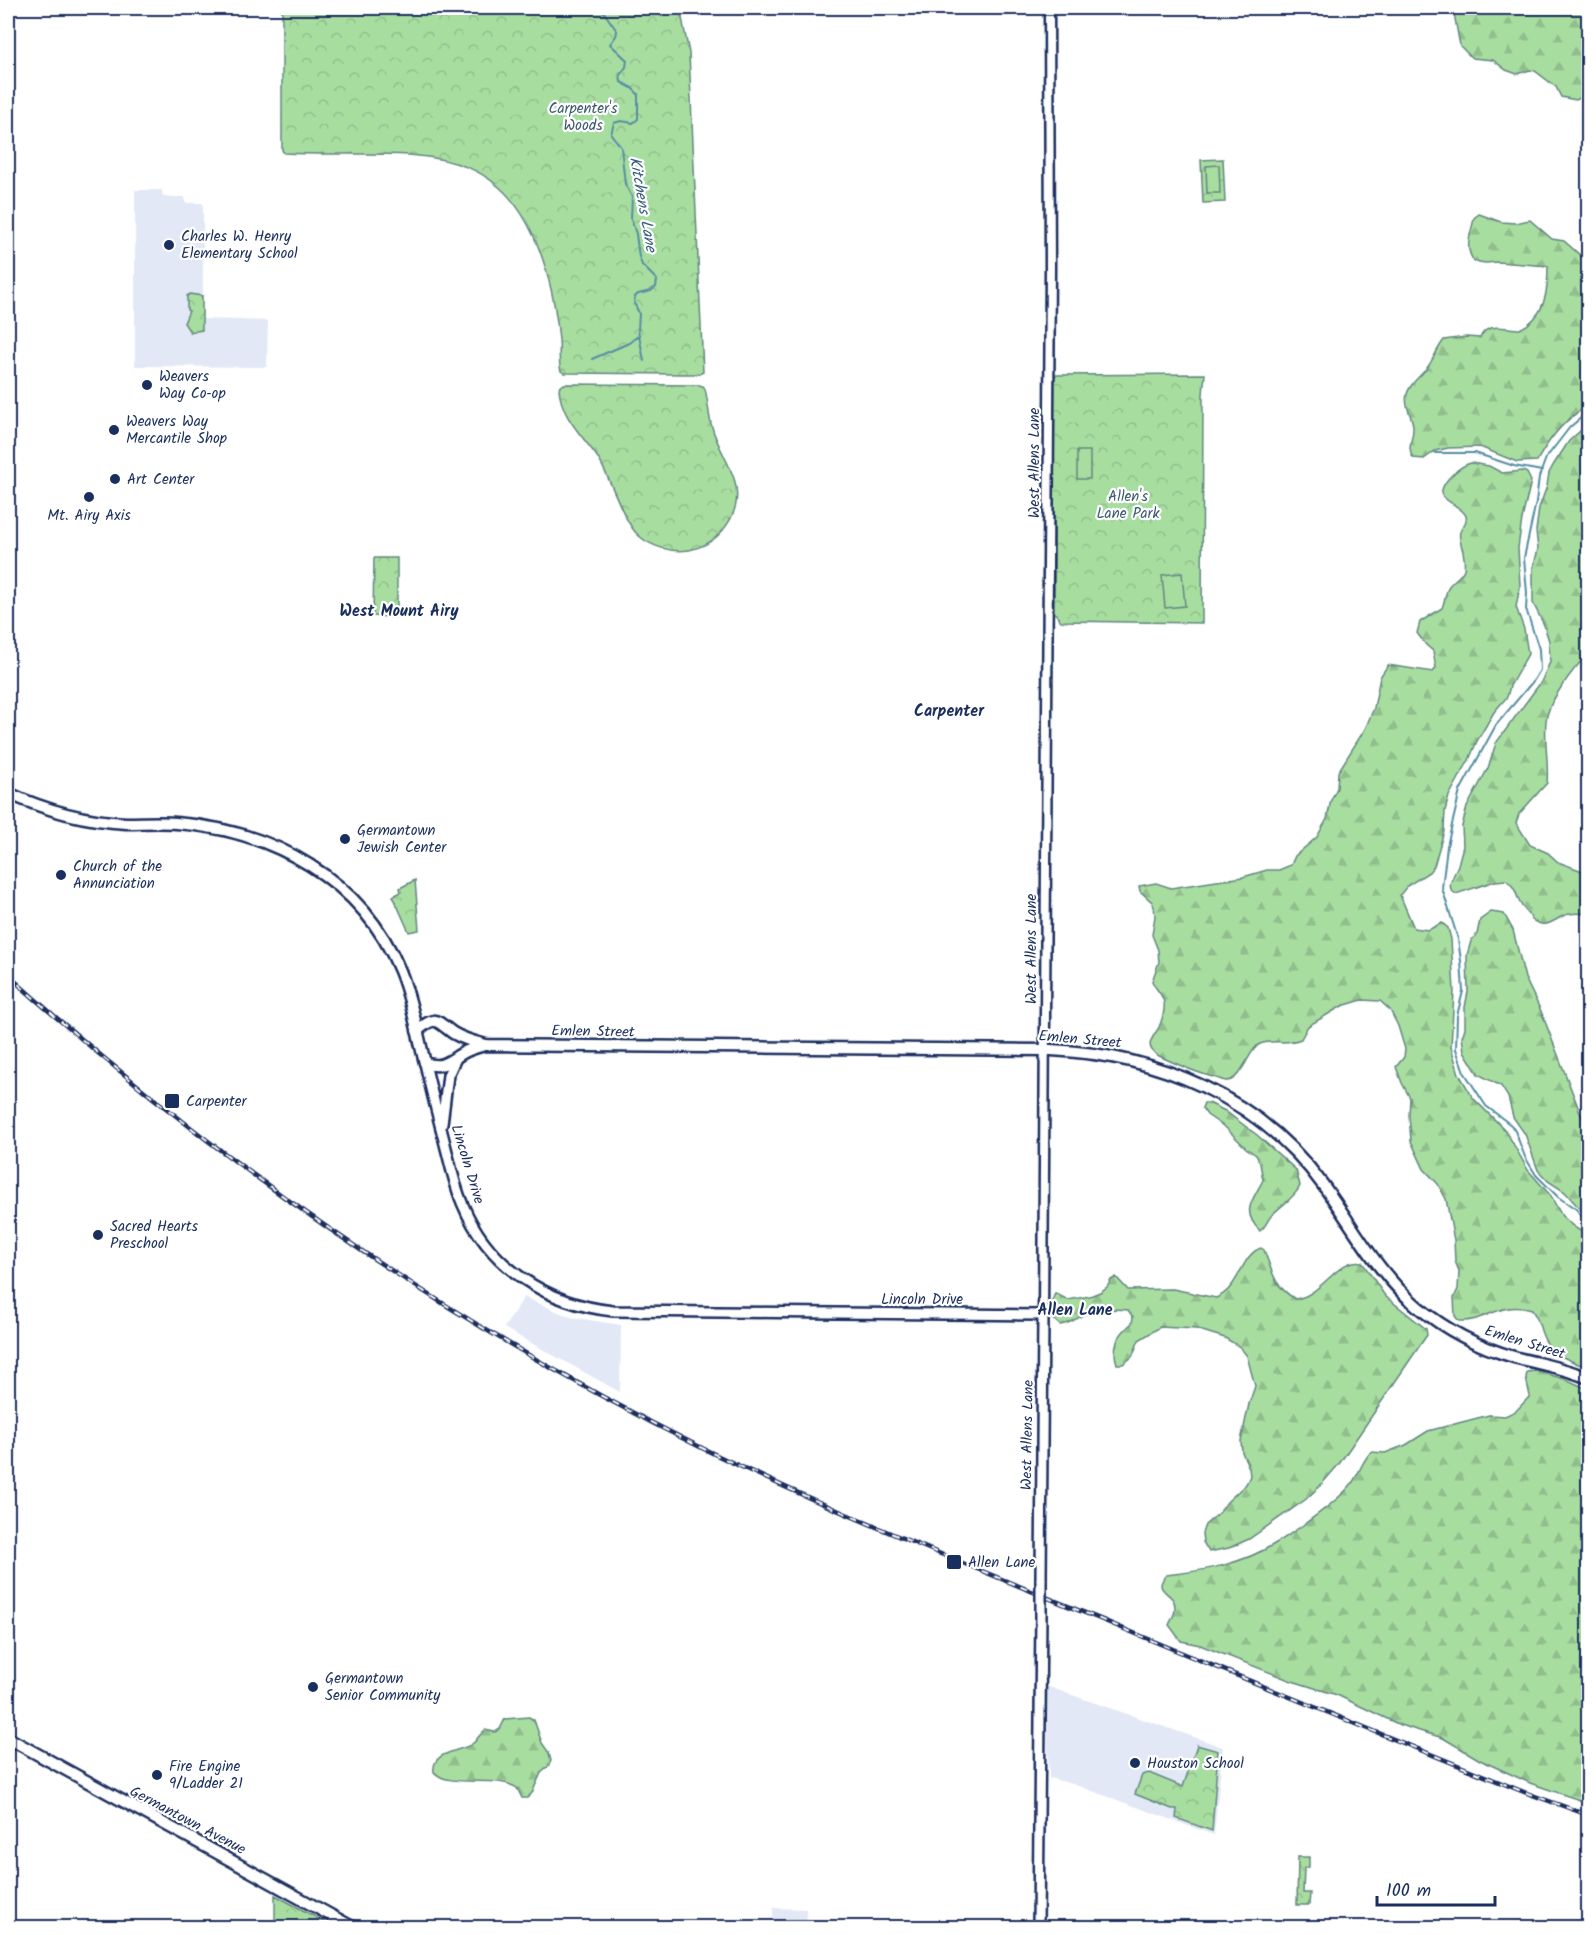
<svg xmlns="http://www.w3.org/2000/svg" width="1596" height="1935" viewBox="0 0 1596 1935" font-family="Kalam,sans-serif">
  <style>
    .built { fill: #e2e8f6 }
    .forest { fill: url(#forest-firs); stroke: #62867f; stroke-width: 1.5 }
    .park { fill: url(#park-crowns); stroke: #62867f; stroke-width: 1.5 }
    .pitch { fill: #a8dda0; stroke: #62867f; stroke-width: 1.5 }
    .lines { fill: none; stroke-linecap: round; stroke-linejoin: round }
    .stream { stroke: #548da3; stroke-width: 2 }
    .tertiary-casing { stroke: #1b2f5e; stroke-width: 13 }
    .secondary-casing { stroke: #1b2f5e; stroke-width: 14 }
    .primary-casing { stroke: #1b2f5e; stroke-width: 15 }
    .tertiary { stroke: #fff; stroke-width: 8 }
    .secondary { stroke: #fff; stroke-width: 9 }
    .primary { stroke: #fff; stroke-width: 10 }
    .rail-casing { stroke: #1b2f5e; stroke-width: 4.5 }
    .rail { stroke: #fff; stroke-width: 2; stroke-dasharray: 7; stroke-linecap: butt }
    .secondary-bridge-casing { stroke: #1b2f5e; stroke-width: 14; stroke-linecap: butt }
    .secondary-bridge { stroke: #fff; stroke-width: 9 }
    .poi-dot { fill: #1b2f5e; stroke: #fff; stroke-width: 2 }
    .labels { text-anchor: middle; stroke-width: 4.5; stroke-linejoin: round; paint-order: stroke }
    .park-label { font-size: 15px; fill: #3e5a6e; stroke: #fff }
    .poi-label { font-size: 15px; fill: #1b2f5e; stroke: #fff; text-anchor: start }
    .street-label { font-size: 15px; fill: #1b2f5e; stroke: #fff }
    .water-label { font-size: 16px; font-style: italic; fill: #385e80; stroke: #fff }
    .neighbourhood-label { font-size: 16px; font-weight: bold; fill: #1b2f5e; stroke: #fff }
  </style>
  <defs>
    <pattern id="forest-firs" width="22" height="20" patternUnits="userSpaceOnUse" patternTransform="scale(1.5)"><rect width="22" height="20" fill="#a8dda0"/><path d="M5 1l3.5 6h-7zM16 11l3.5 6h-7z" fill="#90be8c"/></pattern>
    <pattern id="park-crowns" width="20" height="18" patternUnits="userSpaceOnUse" patternTransform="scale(1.5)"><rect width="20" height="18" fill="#a8dda0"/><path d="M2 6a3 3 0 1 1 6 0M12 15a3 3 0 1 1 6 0" fill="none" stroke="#90be8c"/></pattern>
  </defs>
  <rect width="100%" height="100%" fill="#fff"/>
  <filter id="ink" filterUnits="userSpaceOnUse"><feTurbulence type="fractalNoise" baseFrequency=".0167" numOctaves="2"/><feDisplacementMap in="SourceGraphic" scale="12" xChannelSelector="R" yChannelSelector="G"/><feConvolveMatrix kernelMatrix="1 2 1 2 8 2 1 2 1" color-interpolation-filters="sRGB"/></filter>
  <g filter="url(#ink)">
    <path class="built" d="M135,190H162L163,197H185V203H203V319L268,321L267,367L135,366Z
      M524,1297L570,1317L621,1325L620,1392L504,1328Z
      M1046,1686L1223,1747L1214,1835L1073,1784L1049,1778Z
      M773,1908L806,1909L807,1927H773Z"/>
    <path class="forest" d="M1453,8H1588V94L1576,100L1561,97L1556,87L1535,71L1530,70L1517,74L1506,70L1493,60L1472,58L1460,46Z
      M1479,214L1501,222L1515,223L1530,220L1552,239L1564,241L1588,262V406C1565,418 1549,439 1537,461L1517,462L1480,447L1448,448L1435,451L1424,459L1413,458C1406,447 1414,438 1413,426C1412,415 1404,406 1407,394C1410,383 1420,377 1427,368C1433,360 1437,349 1444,340L1466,337L1480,338C1487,321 1505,329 1520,329C1545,317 1548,292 1548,266L1498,262L1485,263L1474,261C1463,247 1472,232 1474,218Z
      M1588,424V654C1574,668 1548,701 1546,721C1544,742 1549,763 1547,783L1519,814L1516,823L1530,845L1548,853L1558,862L1588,873V914C1581,913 1571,912 1563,916C1551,922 1545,929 1532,920C1529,912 1523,910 1520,903C1516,894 1515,886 1506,880L1495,881L1456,894L1451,890L1450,884L1458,865L1463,846L1462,826L1467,807L1488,768L1496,743L1541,682L1550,662L1549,641L1544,625L1533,603V569L1538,549L1536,531L1539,508L1547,486L1549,473L1554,464L1569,441Z
      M1471,463L1489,466L1502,473L1523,471L1527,473L1531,481L1522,519L1518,548L1520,586L1516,607L1524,629L1528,654L1510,686L1507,697L1494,712L1477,741L1469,760L1449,796L1445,811L1444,831L1434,866L1429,872L1407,886L1400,895L1414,928L1428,930L1442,923L1448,928L1451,939L1454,991L1451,1047L1459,1074L1473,1098L1506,1131L1528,1170L1550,1195L1562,1216L1574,1227L1588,1236V1368C1571,1360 1552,1357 1543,1336C1538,1324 1540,1321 1532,1310C1499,1300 1485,1323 1459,1321L1455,1316L1454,1298L1458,1289L1459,1271L1455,1261L1454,1240L1446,1199L1438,1184L1424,1169L1411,1141L1409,1115L1410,1098L1402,1083L1396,1067L1404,1057L1405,1049L1398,1026L1390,1010L1380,1001L1362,1000L1342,1006L1308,1026L1301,1039C1287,1045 1273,1039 1260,1044C1252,1047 1247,1063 1241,1070C1238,1075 1233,1081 1227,1081C1223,1081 1218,1078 1213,1077C1194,1072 1174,1063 1157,1055C1143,1045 1154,1037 1159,1027C1162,1020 1165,1010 1164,1003C1163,994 1155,989 1152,981L1159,962L1158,950L1152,935L1155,916L1154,907L1152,902L1140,891L1139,886L1156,883L1171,888L1243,877L1267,870H1279L1291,865L1295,856L1317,837L1327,819L1331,800L1337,788L1338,772L1365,729L1374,708L1380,677L1388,665L1433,672L1436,668L1433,651L1426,645L1417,633L1420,622L1442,608C1445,601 1445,593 1449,586C1453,580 1462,576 1464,569C1467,554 1457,540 1460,532C1462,526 1468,523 1466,516C1462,505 1440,502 1442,490C1444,480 1461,465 1471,463Z
      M1491,912L1504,914L1513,930L1525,978L1541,1011L1588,1133V1218L1565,1192L1548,1181L1538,1170L1525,1134L1513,1117L1508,1097L1501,1086L1478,1074L1464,1051L1462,1037L1465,1028V1007L1468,992L1467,955L1471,941L1477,934L1480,920Z
      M1204,1103H1209L1225,1111L1257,1135L1296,1170L1300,1186C1294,1199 1281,1205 1272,1215C1267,1220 1266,1227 1260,1231C1240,1211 1253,1200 1263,1180L1260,1163L1256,1155L1246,1148L1226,1128L1207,1115L1202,1108Z
      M1261,1248L1264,1250C1273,1273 1273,1285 1295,1299C1321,1297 1339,1256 1362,1262L1385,1296L1426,1329L1427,1335L1339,1464L1320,1486L1305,1500L1249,1539L1229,1548L1209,1552L1203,1542L1202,1533L1205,1525L1220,1512L1227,1502L1246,1484L1250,1476L1249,1468L1242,1452L1241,1441L1249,1404L1255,1386L1247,1356L1240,1347L1225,1338L1196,1329L1160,1327L1139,1340L1132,1357L1123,1364H1117C1111,1346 1119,1334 1132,1323L1133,1317L1128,1310C1115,1308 1095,1310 1083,1315C1075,1319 1070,1324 1060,1325L1053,1319L1051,1304L1055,1293L1068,1300L1090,1296L1100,1292L1107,1287L1111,1280L1116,1277L1128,1290L1173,1289L1216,1298C1241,1288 1240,1255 1261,1248Z
      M1535,1371L1565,1379L1588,1389V1803L1530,1783L1480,1760L1443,1738L1400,1725L1337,1695L1289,1680L1200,1645L1181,1641L1169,1625C1171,1620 1176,1613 1175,1607C1175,1591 1151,1593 1166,1575C1204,1571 1243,1564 1276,1543C1286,1538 1294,1531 1303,1525C1319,1513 1336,1502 1349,1487C1359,1476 1361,1462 1371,1452L1385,1453L1406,1445L1428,1431L1489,1415L1505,1416L1516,1411L1530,1396L1526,1378L1527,1372Z
      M529,1717L534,1720L542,1743L549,1753L551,1761L548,1767L541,1773L532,1793L527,1798H522L517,1788C497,1774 448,1789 434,1772C431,1751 460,1752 472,1744C478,1740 479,1734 485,1730L495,1732L500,1729L505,1719Z"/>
    <path class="park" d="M282,8H680L689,53L703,372L699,374H684L564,373L561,371C558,362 560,350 559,340C557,317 553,295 547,273C505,125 405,160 284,153L282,150Z
      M1223,159L1225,202L1203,203L1201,160Z
      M190,294L202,296V330L190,332L184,323L189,311L187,310V296Z
      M1205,374L1203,394L1202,623L1061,621L1054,612V375Z
      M564,384L700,385L704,387C708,394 708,416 712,427C717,446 730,463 735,482C743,513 720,544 689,550C672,553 651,547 638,535C623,521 611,479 598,458C583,436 560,416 559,388Z
      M374,558H397V613L395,617L373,616Z
      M415,880L419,930L409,932L393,896L401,892L400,888Z
      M1197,1745L1218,1751L1212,1831L1176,1818L1177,1809H1172L1135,1794L1142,1775L1149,1773L1183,1787Z
      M1298,1857H1309V1867L1304,1868L1303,1893H1310L1309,1905H1297Z
      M275,1895L334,1927H275Z"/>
    <path class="pitch" d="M1219,165L1220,193H1207L1206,166Z
      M1077,451H1090V479H1077Z
      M1182,573L1185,606L1165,608L1162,575Z"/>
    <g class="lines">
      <path class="stream" d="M601,8L617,31L616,36L610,44L627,60L626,67L620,75L621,82L632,88L638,94V119L633,123L621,121L614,123L611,134L621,147L625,184L632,197L631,219L636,234L639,257L642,265L657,280L656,287L651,291L638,294L635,297L634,303L639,313L638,330L644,361
        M592,359L629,343L639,335
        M1588,412L1570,427L1546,458L1539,477L1536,502L1524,558L1527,593L1526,609L1539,649L1540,670L1534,680L1496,725L1460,791L1447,846L1442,888L1458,939L1461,961L1463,991L1457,1016L1456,1049L1464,1072L1486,1106L1511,1125L1515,1131L1525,1157L1536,1175L1558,1197L1576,1209L1588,1225
        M1435,453H1475L1514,466L1542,471"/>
      <defs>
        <path id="tertiary" d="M1043,1315L1050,267L1049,8"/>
        <path id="secondary" d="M425,1063C431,1091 439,1120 446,1148C451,1167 455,1187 463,1205C489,1267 547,1304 613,1311L1043,1315L1041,1580
          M442,1124L448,1075L457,1056
          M1038,1928L1041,1613"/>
        <path id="primary" d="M8,793C45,810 85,821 126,823C143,823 159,822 176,823C271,830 363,879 400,971C412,1000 417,1032 425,1063C442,1069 448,1062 461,1054C469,1049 477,1047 485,1045
          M417,1031C436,1014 436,1021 453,1033C463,1039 474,1042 486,1045L1051,1050C1158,1055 1259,1097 1323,1185C1354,1227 1377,1273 1418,1307C1446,1330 1479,1347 1514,1357C1539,1364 1565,1368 1588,1378
          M8,1738L354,1928"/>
      </defs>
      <use href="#tertiary" class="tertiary-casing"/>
      <use href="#secondary" class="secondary-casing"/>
      <use href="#primary" class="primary-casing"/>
      <use href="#tertiary" class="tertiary"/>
      <use href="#secondary" class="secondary"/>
      <use href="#primary" class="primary"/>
      <defs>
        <path id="rail" d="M8,975C217,1163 451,1324 704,1449C838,1514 975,1568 1112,1624C1249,1681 1386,1736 1524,1792L1588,1815"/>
      </defs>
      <use href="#rail" class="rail-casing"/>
      <use href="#rail" class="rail"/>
      <defs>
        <path id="secondary-bridge" d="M1041,1613V1580"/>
      </defs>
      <use href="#secondary-bridge" class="secondary-bridge-casing"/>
      <use href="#secondary-bridge" class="secondary-bridge"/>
    </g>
  </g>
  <g class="poi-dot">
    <circle cx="169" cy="245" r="6"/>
    <circle cx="147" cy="385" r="6"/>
    <circle cx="114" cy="430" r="6"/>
    <circle cx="115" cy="479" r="6"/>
    <circle cx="89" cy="497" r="6"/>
    <circle cx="345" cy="839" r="6"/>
    <circle cx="61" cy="875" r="6"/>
    <rect x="164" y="1093" width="16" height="16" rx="3"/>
    <circle cx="98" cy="1235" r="6"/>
    <rect x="946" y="1554" width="16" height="16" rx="3"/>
    <circle cx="313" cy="1687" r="6"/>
    <circle cx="1135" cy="1763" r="6"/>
    <circle cx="157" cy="1775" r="6"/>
  </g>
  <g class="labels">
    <g class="park-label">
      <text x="583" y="113">Carpenter's<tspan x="583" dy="17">Woods</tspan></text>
      <text x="1128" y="501">Allen's<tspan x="1128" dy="17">Lane Park</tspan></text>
    </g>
    <g class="poi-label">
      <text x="181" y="241">Charles W. Henry<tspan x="181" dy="17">Elementary School</tspan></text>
      <text x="159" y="381">Weavers<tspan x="159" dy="17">Way Co‑op</tspan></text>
      <text x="126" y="426">Weavers Way<tspan x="126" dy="17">Mercantile Shop</tspan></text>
      <text x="127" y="484">Art Center</text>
      <text x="89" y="520" text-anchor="middle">Mt. Airy Axis</text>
      <text x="357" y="835">Germantown<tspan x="357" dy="17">Jewish Center</tspan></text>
      <text x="73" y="871">Church of the<tspan x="73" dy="17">Annunciation</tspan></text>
      <text x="186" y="1106">Carpenter</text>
      <text x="110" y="1231">Sacred Hearts<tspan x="110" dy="17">Preschool</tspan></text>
      <text x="968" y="1567">Allen Lane</text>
      <text x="325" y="1683">Germantown<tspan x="325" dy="17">Senior Community</tspan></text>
      <text x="1147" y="1768">Houston School</text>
      <text x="169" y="1771">Fire Engine<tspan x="169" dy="17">9/Ladder 21</tspan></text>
    </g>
    <g class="street-label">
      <text transform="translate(1034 463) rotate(-90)" y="5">West Allens Lane</text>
      <text transform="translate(1031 949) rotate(-90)" y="5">West Allens Lane</text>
      <text transform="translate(593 1031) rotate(1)" y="5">Emlen Street</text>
      <text transform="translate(1080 1039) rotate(5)" y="5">Emlen Street</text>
      <text transform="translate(468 1164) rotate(73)" y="5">Lincoln Drive</text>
      <text x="922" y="1304">Lincoln Drive</text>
      <text transform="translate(1525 1342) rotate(17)" y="5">Emlen Street</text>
      <text transform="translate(1027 1435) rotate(-89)" y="5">West Allens Lane</text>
      <text transform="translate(188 1820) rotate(28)" y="5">Germantown Avenue</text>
    </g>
    <g class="water-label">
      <text transform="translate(644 204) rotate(80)" y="6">Kitchens Lane</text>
    </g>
    <g class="neighbourhood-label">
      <text x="399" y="616">West Mount Airy</text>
      <text x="949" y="716">Carpenter</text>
      <text x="1075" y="1315">Allen Lane</text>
    </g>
  </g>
  <rect width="1596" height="1935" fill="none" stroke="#fff" stroke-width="30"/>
  <rect x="15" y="15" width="1566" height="1905" fill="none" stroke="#1b2f5e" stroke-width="2" filter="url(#ink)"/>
  <path d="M1377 1896v9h118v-9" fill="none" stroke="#1b2f5e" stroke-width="3"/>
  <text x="1386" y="1896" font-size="18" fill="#1b2f5e" stroke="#ffffff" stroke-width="4.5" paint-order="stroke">100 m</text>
</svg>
